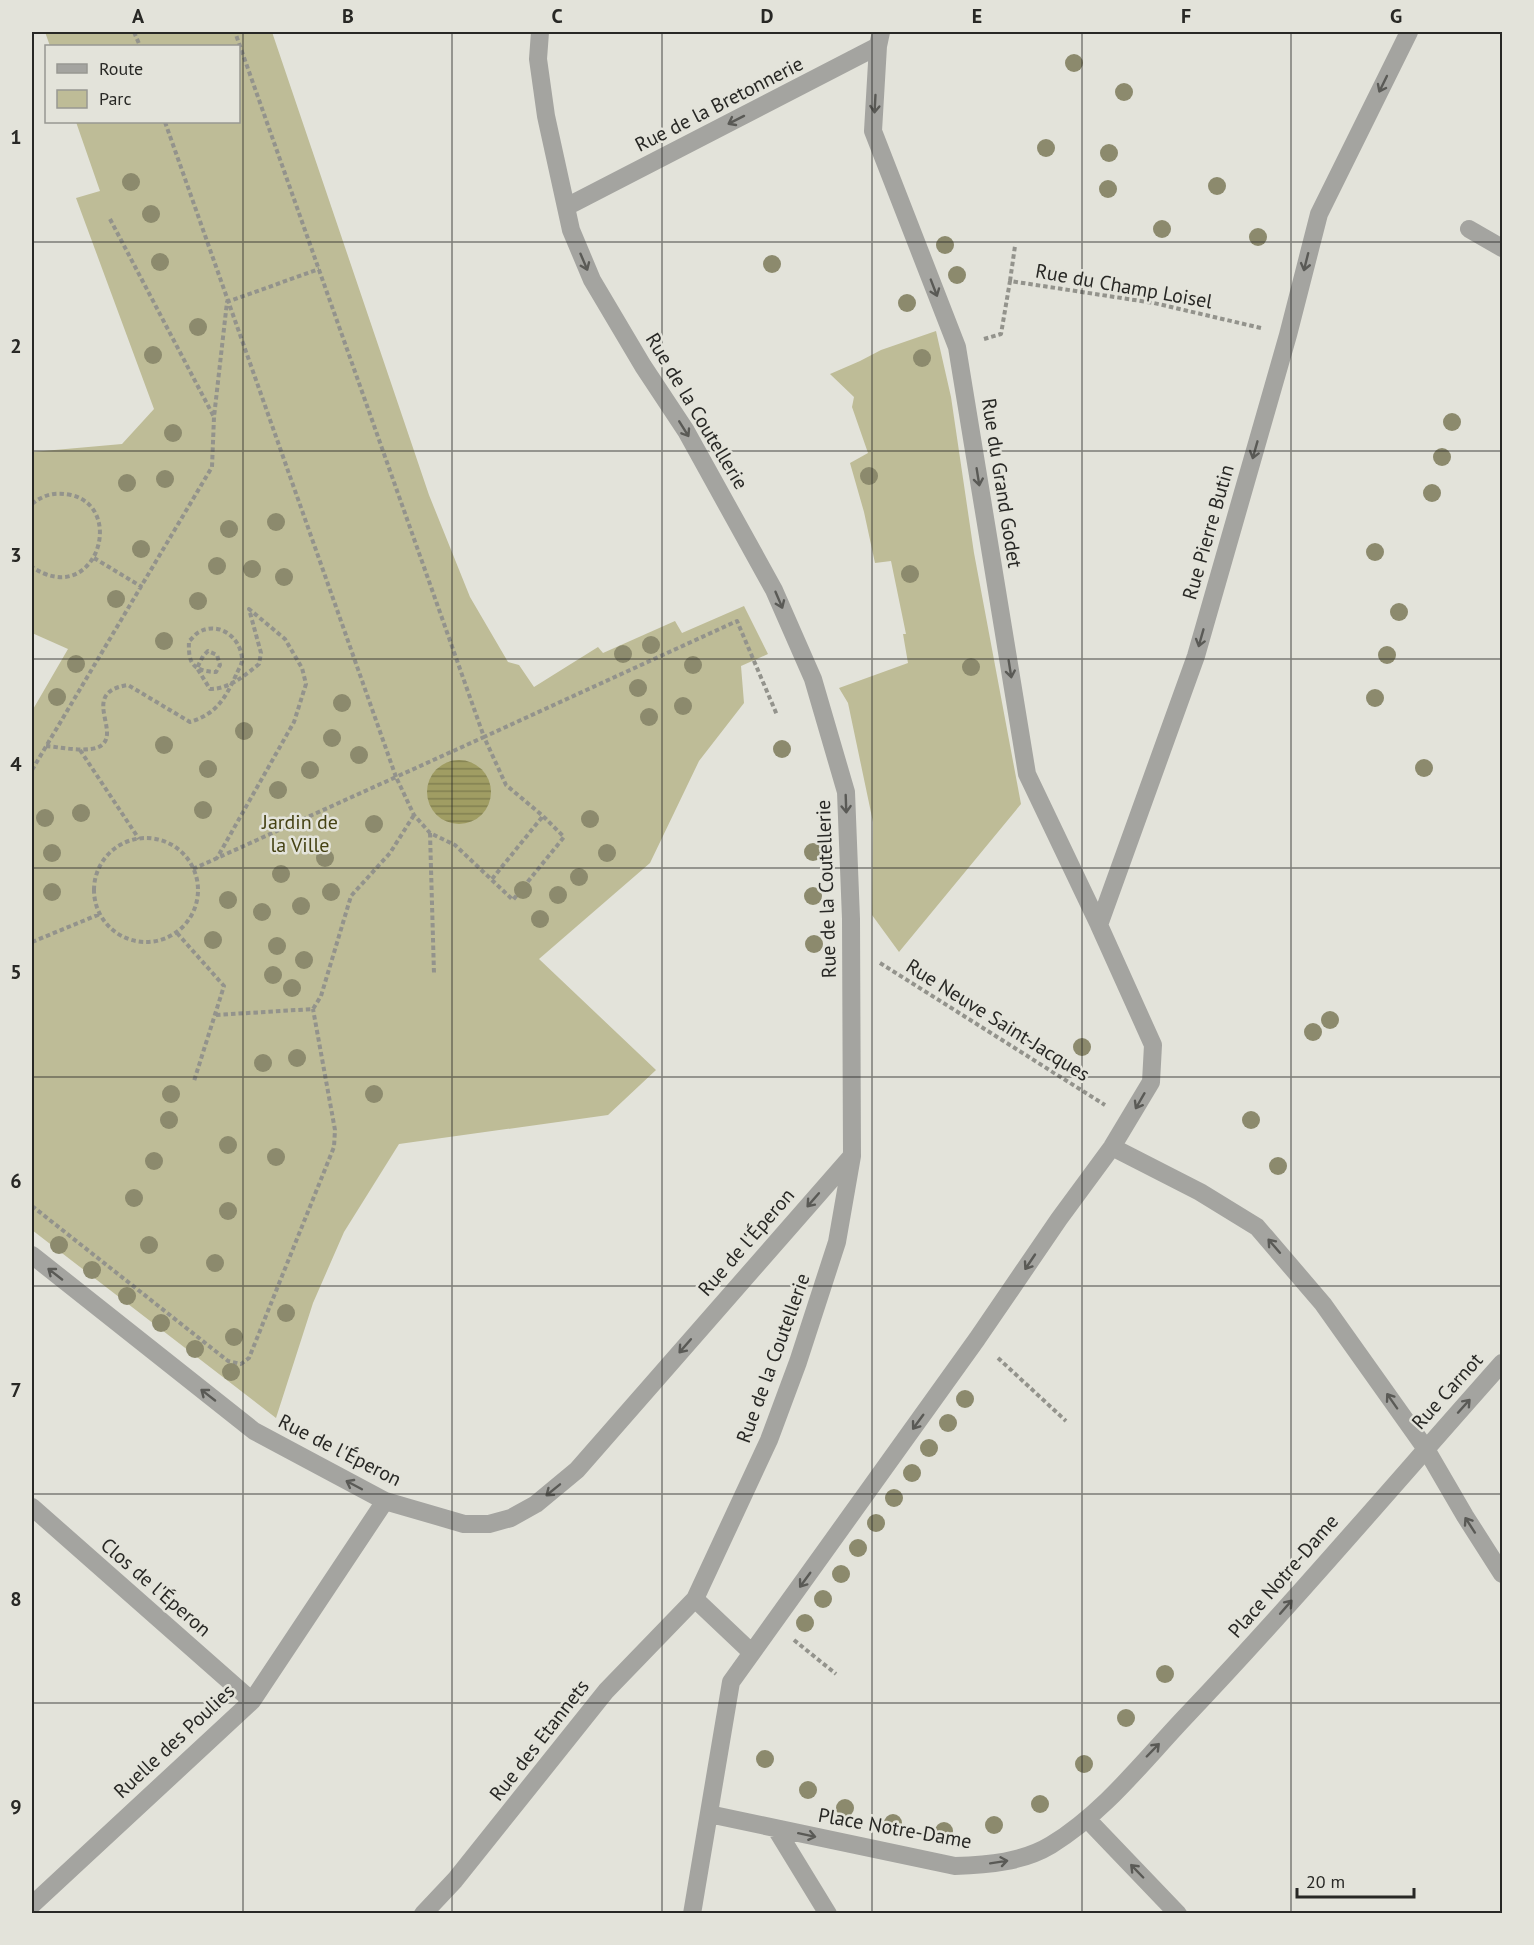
<svg xmlns="http://www.w3.org/2000/svg" width="1534" height="1945" viewBox="0 0 1534 1945" font-family="'PT Sans',sans-serif">
  <style>
    .park { fill: #bebc97 }
    .water { fill: url(#water-rules) }
    .lines { fill: none; stroke-linecap: round; stroke-linejoin: round }
    .path { stroke: #93938c; stroke-width: 4; stroke-dasharray: 4.5 3; stroke-linecap: butt }
    .minor { stroke: #a4a4a0; stroke-width: 18 }
    .tree { fill: #8c8a6d }
    .oneway { stroke: #5a5a56 }
    .grid { fill: none; stroke: #282825; stroke-width: 1.5; stroke-opacity: 0.55 }
    .labels { text-anchor: middle; stroke-width: 5; stroke-linejoin: round; paint-order: stroke }
    .street-label { font-size: 20px; fill: #282825; stroke: #e3e3da }
    .park-label { font-size: 20px; fill: #454214; stroke: #e3e3da }
    .neatline { fill: none; stroke: #282825; stroke-width: 2 }
    .grid-label { font-size: 20px; text-anchor: middle; font-weight: bold; fill: #282825 }
  </style>
  <defs>
    <pattern id="water-rules" width="6" height="5" patternUnits="userSpaceOnUse" patternTransform="scale(1.5)"><rect width="6" height="5" fill="#a09d63"/><path d="M0 2.5h6" fill="none" stroke="#828051"/></pattern>
  </defs>
  <rect width="100%" height="100%" fill="#e3e3da"/>
  <path class="park" d="M45,32H272L429,495L470,597L508,662L519,665L534,687L598,647L603,653L675,621L682,633L744,606L768,654L741,666L744,703L699,761L650,863L539,959L656,1070L608,1115L399,1144L344,1232L313,1303L276,1418L32,1230V711L68,649L32,633V452L122,444L154,409L76,198L100,191L76,122H238V46H50Z
    M936,331L951,397L974,553L1021,804L899,952L872,915L873,822L848,703L839,688L908,663L903,634H906L891,561L875,563L864,512L850,463L868,453L852,407L854,397L830,374L860,361L881,350Z"/>
  <path class="water" d="M427 792a32 32 0 1 1 64 0a32 32 0 1 1-64 0Z"/>
  <g class="lines">
    <path class="path" d="M134,32L140,46
      M165,122L396,777L484,737L235,32
      M110,219L214,417
      M1010,281L1015,246
      M984,339L1001,334L1010,281L1154,303L1261,328
      M32,504C44,494 56,492 71,495C127,508 95,609 32,567
      M94,558L142,587
      M46,746C60,747 91,754 102,745C120,730 80,692 128,685L190,722C216,714 225,699 236,675C238,670 243,663 242,658C240,637 219,621 199,632C195,634 192,639 189,641C188,664 193,671 216,672L220,665L217,655L208,651L203,656L197,668L210,689C229,689 244,676 259,664L261,653L249,609L285,639L302,668L306,684L294,722L217,858
      M80,750L139,839
      M32,770L212,467L214,417L227,302L319,269
      M430,833L434,974
      M94 890a52 52 0 1 1 104 0a52 52 0 1 1-104 0Z
      M193,869L396,777L414,815L430,833L455,845L513,900L564,837L543,816L506,785L484,737L737,621L777,715
      M492,879L543,816
      M177,933L224,986L194,1081
      M32,942L100,914
      M880,963L1105,1105
      M216,1015L313,1009L321,996L351,896L390,853L414,815
      M32,1206L228,1361L241,1364L249,1358L334,1147L335,1130L313,1009
      M998,1358L1066,1421
      M794,1640L836,1674"/>
    <path class="minor" d="M540,32L538,59L546,116L571,230L592,280L643,366L686,431L774,590L813,679L846,792L851,919L852,1156L837,1242L798,1362L769,1440L695,1599L752,1653
      M878,46L873,131L957,347L1027,774L1099,925
      M566,207L878,46L881,32
      M1469,229L1502,248
      M1112,1147L1200,1192L1257,1227L1323,1304L1426,1449L1465,1516L1502,1574
      M32,1255L254,1431L385,1501L464,1524H489L511,1518L536,1504L577,1470L851,1157
      M32,1507L252,1701
      M709,1814L955,1866C988,1865 1023,1862 1051,1845C1105,1812 1145,1759 1188,1714C1296,1600 1398,1480 1502,1363
      M1088,1820L1178,1914
      M776,1829L828,1914
      M32,1905L252,1701L385,1501
      M423,1914L455,1880L606,1691L695,1599
      M692,1914L731,1682L977,1339L1059,1219L1112,1147L1151,1082L1153,1045L1099,925L1196,656L1288,335L1319,214L1409,32"/>
  </g>
  <g class="tree">
    <circle cx="1074" cy="63" r="9"/>
    <circle cx="1124" cy="92" r="9"/>
    <circle cx="1046" cy="148" r="9"/>
    <circle cx="1109" cy="153" r="9"/>
    <circle cx="131" cy="182" r="9"/>
    <circle cx="1217" cy="186" r="9"/>
    <circle cx="1108" cy="189" r="9"/>
    <circle cx="151" cy="214" r="9"/>
    <circle cx="1162" cy="229" r="9"/>
    <circle cx="1258" cy="237" r="9"/>
    <circle cx="945" cy="245" r="9"/>
    <circle cx="160" cy="262" r="9"/>
    <circle cx="772" cy="264" r="9"/>
    <circle cx="957" cy="275" r="9"/>
    <circle cx="907" cy="303" r="9"/>
    <circle cx="198" cy="327" r="9"/>
    <circle cx="153" cy="355" r="9"/>
    <circle cx="922" cy="358" r="9"/>
    <circle cx="1452" cy="422" r="9"/>
    <circle cx="173" cy="433" r="9"/>
    <circle cx="1442" cy="457" r="9"/>
    <circle cx="869" cy="476" r="9"/>
    <circle cx="165" cy="479" r="9"/>
    <circle cx="127" cy="483" r="9"/>
    <circle cx="1432" cy="493" r="9"/>
    <circle cx="276" cy="522" r="9"/>
    <circle cx="229" cy="529" r="9"/>
    <circle cx="141" cy="549" r="9"/>
    <circle cx="1375" cy="552" r="9"/>
    <circle cx="217" cy="566" r="9"/>
    <circle cx="252" cy="569" r="9"/>
    <circle cx="910" cy="574" r="9"/>
    <circle cx="284" cy="577" r="9"/>
    <circle cx="116" cy="599" r="9"/>
    <circle cx="198" cy="601" r="9"/>
    <circle cx="1399" cy="612" r="9"/>
    <circle cx="164" cy="641" r="9"/>
    <circle cx="651" cy="645" r="9"/>
    <circle cx="623" cy="654" r="9"/>
    <circle cx="1387" cy="655" r="9"/>
    <circle cx="76" cy="664" r="9"/>
    <circle cx="693" cy="665" r="9"/>
    <circle cx="971" cy="667" r="9"/>
    <circle cx="638" cy="688" r="9"/>
    <circle cx="57" cy="697" r="9"/>
    <circle cx="1375" cy="698" r="9"/>
    <circle cx="342" cy="703" r="9"/>
    <circle cx="683" cy="706" r="9"/>
    <circle cx="649" cy="717" r="9"/>
    <circle cx="244" cy="731" r="9"/>
    <circle cx="332" cy="738" r="9"/>
    <circle cx="164" cy="745" r="9"/>
    <circle cx="782" cy="749" r="9"/>
    <circle cx="359" cy="755" r="9"/>
    <circle cx="1424" cy="768" r="9"/>
    <circle cx="208" cy="769" r="9"/>
    <circle cx="310" cy="770" r="9"/>
    <circle cx="278" cy="790" r="9"/>
    <circle cx="203" cy="810" r="9"/>
    <circle cx="81" cy="813" r="9"/>
    <circle cx="45" cy="818" r="9"/>
    <circle cx="590" cy="819" r="9"/>
    <circle cx="374" cy="824" r="9"/>
    <circle cx="813" cy="852" r="9"/>
    <circle cx="52" cy="853" r="9"/>
    <circle cx="607" cy="853" r="9"/>
    <circle cx="325" cy="858" r="9"/>
    <circle cx="281" cy="874" r="9"/>
    <circle cx="579" cy="877" r="9"/>
    <circle cx="523" cy="890" r="9"/>
    <circle cx="52" cy="892" r="9"/>
    <circle cx="331" cy="892" r="9"/>
    <circle cx="558" cy="895" r="9"/>
    <circle cx="813" cy="896" r="9"/>
    <circle cx="228" cy="900" r="9"/>
    <circle cx="301" cy="906" r="9"/>
    <circle cx="262" cy="912" r="9"/>
    <circle cx="540" cy="919" r="9"/>
    <circle cx="213" cy="940" r="9"/>
    <circle cx="814" cy="944" r="9"/>
    <circle cx="277" cy="946" r="9"/>
    <circle cx="304" cy="960" r="9"/>
    <circle cx="273" cy="975" r="9"/>
    <circle cx="292" cy="988" r="9"/>
    <circle cx="1330" cy="1020" r="9"/>
    <circle cx="1313" cy="1032" r="9"/>
    <circle cx="1082" cy="1047" r="9"/>
    <circle cx="297" cy="1058" r="9"/>
    <circle cx="263" cy="1063" r="9"/>
    <circle cx="171" cy="1094" r="9"/>
    <circle cx="374" cy="1094" r="9"/>
    <circle cx="169" cy="1120" r="9"/>
    <circle cx="1251" cy="1120" r="9"/>
    <circle cx="228" cy="1145" r="9"/>
    <circle cx="276" cy="1157" r="9"/>
    <circle cx="154" cy="1161" r="9"/>
    <circle cx="1278" cy="1166" r="9"/>
    <circle cx="134" cy="1198" r="9"/>
    <circle cx="228" cy="1211" r="9"/>
    <circle cx="59" cy="1245" r="9"/>
    <circle cx="149" cy="1245" r="9"/>
    <circle cx="215" cy="1263" r="9"/>
    <circle cx="92" cy="1270" r="9"/>
    <circle cx="127" cy="1296" r="9"/>
    <circle cx="286" cy="1313" r="9"/>
    <circle cx="161" cy="1323" r="9"/>
    <circle cx="234" cy="1337" r="9"/>
    <circle cx="195" cy="1349" r="9"/>
    <circle cx="231" cy="1372" r="9"/>
    <circle cx="965" cy="1399" r="9"/>
    <circle cx="948" cy="1423" r="9"/>
    <circle cx="929" cy="1448" r="9"/>
    <circle cx="912" cy="1473" r="9"/>
    <circle cx="894" cy="1498" r="9"/>
    <circle cx="876" cy="1523" r="9"/>
    <circle cx="858" cy="1548" r="9"/>
    <circle cx="841" cy="1574" r="9"/>
    <circle cx="823" cy="1599" r="9"/>
    <circle cx="805" cy="1623" r="9"/>
    <circle cx="1165" cy="1674" r="9"/>
    <circle cx="1126" cy="1718" r="9"/>
    <circle cx="765" cy="1759" r="9"/>
    <circle cx="1084" cy="1764" r="9"/>
    <circle cx="808" cy="1790" r="9"/>
    <circle cx="1040" cy="1804" r="9"/>
    <circle cx="845" cy="1808" r="9"/>
    <circle cx="893" cy="1823" r="9"/>
    <circle cx="994" cy="1825" r="9"/>
    <circle cx="944" cy="1831" r="9"/>
  </g>
  <defs><path id="oneway-shaft" d="M-6 0H5M1.5-3L5.5 0L1.5 3" fill="none" stroke-width="1.6" stroke-linecap="round" stroke-linejoin="round" transform="scale(1.5)"/></defs>
  <g class="oneway">
    <use href="#oneway-shaft" transform="translate(1383 84) rotate(116)"/>
    <use href="#oneway-shaft" transform="translate(875 104) rotate(93)"/>
    <use href="#oneway-shaft" transform="translate(736 120) rotate(153)"/>
    <use href="#oneway-shaft" transform="translate(584 262) rotate(67)"/>
    <use href="#oneway-shaft" transform="translate(1306 262) rotate(104)"/>
    <use href="#oneway-shaft" transform="translate(934 288) rotate(69)"/>
    <use href="#oneway-shaft" transform="translate(684 429) rotate(58)"/>
    <use href="#oneway-shaft" transform="translate(1255 450) rotate(106)"/>
    <use href="#oneway-shaft" transform="translate(978 477) rotate(81)"/>
    <use href="#oneway-shaft" transform="translate(779 600) rotate(67)"/>
    <use href="#oneway-shaft" transform="translate(1201 638) rotate(106)"/>
    <use href="#oneway-shaft" transform="translate(1010 669) rotate(81)"/>
    <use href="#oneway-shaft" transform="translate(846 804) rotate(88)"/>
    <use href="#oneway-shaft" transform="translate(1140 1101) rotate(120)"/>
    <use href="#oneway-shaft" transform="translate(813 1200) rotate(131)"/>
    <use href="#oneway-shaft" transform="translate(1274 1246) rotate(-131)"/>
    <use href="#oneway-shaft" transform="translate(1030 1262) rotate(124)"/>
    <use href="#oneway-shaft" transform="translate(55 1274) rotate(-142)"/>
    <use href="#oneway-shaft" transform="translate(685 1346) rotate(131)"/>
    <use href="#oneway-shaft" transform="translate(208 1395) rotate(-142)"/>
    <use href="#oneway-shaft" transform="translate(1392 1401) rotate(-125)"/>
    <use href="#oneway-shaft" transform="translate(1464 1406) rotate(-48)"/>
    <use href="#oneway-shaft" transform="translate(918 1422) rotate(126)"/>
    <use href="#oneway-shaft" transform="translate(354 1485) rotate(-152)"/>
    <use href="#oneway-shaft" transform="translate(553 1490) rotate(141)"/>
    <use href="#oneway-shaft" transform="translate(1470 1525) rotate(-123)"/>
    <use href="#oneway-shaft" transform="translate(805 1580) rotate(126)"/>
    <use href="#oneway-shaft" transform="translate(1286 1607) rotate(-49)"/>
    <use href="#oneway-shaft" transform="translate(1153 1750) rotate(-46)"/>
    <use href="#oneway-shaft" transform="translate(807 1835) rotate(12)"/>
    <use href="#oneway-shaft" transform="translate(999 1862) rotate(-9)"/>
    <use href="#oneway-shaft" transform="translate(1137 1871) rotate(-134)"/>
  </g>
  <path class="grid" d="M243,32V1914M452,32V1914M662,32V1914M872,32V1914M1082,32V1914M1291,32V1914M32,242H1502M32,451H1502M32,659H1502M32,868H1502M32,1077H1502M32,1286H1502M32,1494H1502M32,1703H1502"/>
  <g class="labels">
    <g class="street-label">
      <text transform="translate(719 104) rotate(-27)" y="7">Rue de la Bretonnerie</text>
      <text transform="translate(1124 286) rotate(10)" y="7">Rue du Champ Loisel</text>
      <text transform="translate(697 411) rotate(59)" y="7">Rue de la Coutellerie</text>
      <text transform="translate(1002 483) rotate(81)" y="7">Rue du Grand Godet</text>
      <text transform="translate(1208 532) rotate(-74)" y="7">Rue Pierre Butin</text>
      <text transform="translate(826 889) rotate(-92)" y="7">Rue de la Coutellerie</text>
      <text transform="translate(998 1020) rotate(32)" y="7">Rue Neuve Saint-Jacques</text>
      <text transform="translate(746 1242) rotate(-49)" y="7">Rue de l'Éperon</text>
      <text transform="translate(773 1358) rotate(-70)" y="7">Rue de la Coutellerie</text>
      <text transform="translate(1447 1391) rotate(-48)" y="7">Rue Carnot</text>
      <text transform="translate(340 1450) rotate(27)" y="7">Rue de l'Éperon</text>
      <text transform="translate(1283 1576) rotate(-49)" y="7">Place Notre-Dame</text>
      <text transform="translate(156 1587) rotate(41)" y="7">Clos de l'Éperon</text>
      <text transform="translate(539 1740) rotate(-52)" y="7">Rue des Etannets</text>
      <text transform="translate(174 1741) rotate(-43)" y="7">Ruelle des Poulies</text>
      <text transform="translate(895 1828) rotate(10)" y="7">Place Notre-Dame</text>
    </g>
    <g class="park-label">
      <text x="300" y="829">Jardin de<tspan x="300" dy="23">la Ville</tspan></text>
    </g>
  </g>
  <rect width="1534" height="1945" fill="none" stroke="#e3e3da" stroke-width="66"/>
  <rect x="45" y="45" width="195" height="78" fill="#e3e3da" stroke="#989892" stroke-width="1.5"/>
  <rect x="57" y="64" width="30" height="9" fill="#a4a4a0" stroke="#989892" stroke-width="1.5"/>
  <text x="99" y="75" font-size="18" fill="#282825">Route</text>
  <rect x="57" y="90" width="30" height="18" fill="#bebc97" stroke="#989892" stroke-width="1.5"/>
  <text x="99" y="105" font-size="18" fill="#282825">Parc</text>
  <path d="M1297 1888v9h117v-9" fill="none" stroke="#282825" stroke-width="3"/>
  <text x="1306" y="1888" font-size="18" fill="#282825" stroke="#e3e3da" stroke-width="4.5" paint-order="stroke">20 m</text>
  <rect x="33" y="33" width="1468" height="1879" class="neatline"/>
  <g class="grid-label">
    <text x="138" y="23">A</text>
    <text x="348" y="23">B</text>
    <text x="557" y="23">C</text>
    <text x="767" y="23">D</text>
    <text x="977" y="23">E</text>
    <text x="1186" y="23">F</text>
    <text x="1396" y="23">G</text>
    <text x="16" y="144">1</text>
    <text x="16" y="353">2</text>
    <text x="16" y="562">3</text>
    <text x="16" y="771">4</text>
    <text x="16" y="979">5</text>
    <text x="16" y="1188">6</text>
    <text x="16" y="1397">7</text>
    <text x="16" y="1606">8</text>
    <text x="16" y="1814">9</text>
  </g>
</svg>
